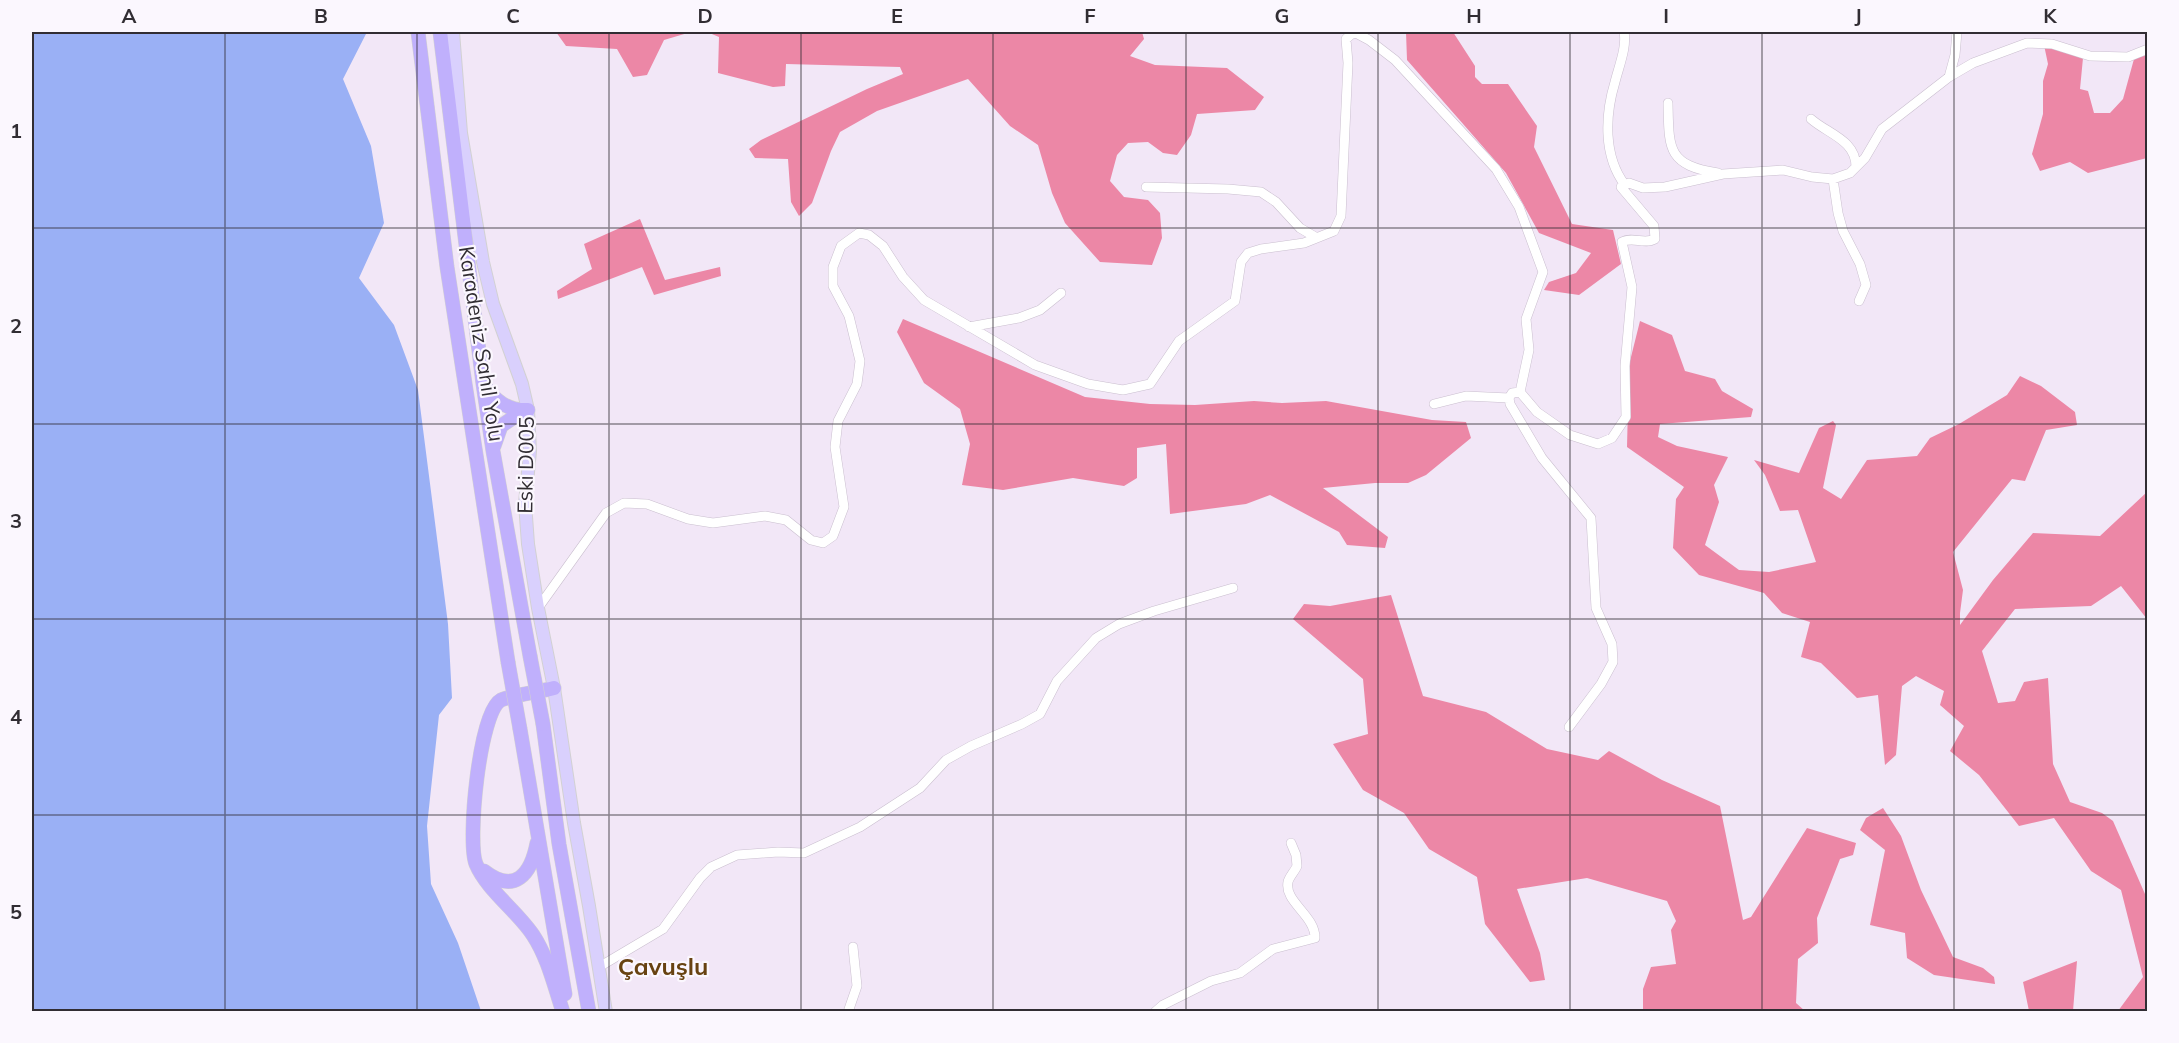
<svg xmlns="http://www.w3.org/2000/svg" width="2179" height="1043" viewBox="0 0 2179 1043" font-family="Mulish,sans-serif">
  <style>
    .forest { fill: #ec87a6 }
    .water { fill: #9ab0f5 }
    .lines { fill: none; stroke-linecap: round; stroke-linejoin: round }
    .minor-casing { stroke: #cabfcf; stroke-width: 10 }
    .major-casing { stroke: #d2d1d2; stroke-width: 14 }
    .highway-casing { stroke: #d2d1d2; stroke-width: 15 }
    .minor { stroke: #fff; stroke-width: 9 }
    .major { stroke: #d9d0fd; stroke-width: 12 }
    .highway { stroke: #c0b0fc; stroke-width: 14 }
    .highway-bridge-casing { stroke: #d2d1d2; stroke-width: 15; stroke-linecap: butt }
    .highway-bridge { stroke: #c0b0fc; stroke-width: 14 }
    .grid { fill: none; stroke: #312d33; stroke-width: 1.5; stroke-opacity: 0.55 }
    .labels { text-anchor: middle; stroke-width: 4.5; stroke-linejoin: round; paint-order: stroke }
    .street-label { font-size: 21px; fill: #312d33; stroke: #fbf7fe }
    .quarter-label { font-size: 24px; font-weight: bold; fill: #684312; stroke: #fbf7fe }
    .neatline { fill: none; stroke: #312d33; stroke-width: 2 }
    .grid-label { font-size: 20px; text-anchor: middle; font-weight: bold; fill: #312d33 }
  </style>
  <rect width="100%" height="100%" fill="#f2e7f7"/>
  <path class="forest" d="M556,32H691L664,40L647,75L633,77L617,49L566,46Z
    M707,32H1142L1144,39L1130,56L1155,65L1227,68L1264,97L1255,110L1197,114L1191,135L1177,155L1163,153L1148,142L1128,143L1117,155L1110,181L1124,197L1148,200L1160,213L1162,238L1152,265L1100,262L1065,223L1052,193L1038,145L1010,126L968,79L877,111L840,132L831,151L812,203L799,216L791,202L788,159L755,158L749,149L761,140L867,89L903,74L900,67L786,64L785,86L773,87L718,73L719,37Z
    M1406,32H1453L1475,66V77L1482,84H1508L1537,126L1534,147L1572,224L1613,230L1621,264L1579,295L1544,290L1549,282L1576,273L1591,253L1539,233L1506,173L1407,60Z
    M2044,45L2083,58L2080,89L2088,91L2094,113H2110L2123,99L2134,59L2147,52V158L2088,173L2070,162L2040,171L2032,154L2043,114V81L2048,64Z
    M640,219L665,280L720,267L721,276L654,295L642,267L558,299L557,291L592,269L584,244Z
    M903,319L1085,397L1150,404L1195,405L1254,401L1282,403L1326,401L1432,420L1466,422L1471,438L1426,475L1408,483H1375L1323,488L1388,537L1385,548L1347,545L1339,532L1270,495L1246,504L1170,514L1166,444L1137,448V478L1124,486L1073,478L1003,490L962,485L970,444L960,409L924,383L897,332Z
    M1640,321L1672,335L1685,371L1715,379L1722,391L1753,409L1751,417L1660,424L1658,437L1677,446L1728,457L1714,485L1719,502L1705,545L1739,570L1769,572L1816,562L1798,510L1780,511L1765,475L1754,460L1799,473L1819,428L1833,421L1836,425L1823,488L1841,499L1867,460L1917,456L1930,438L1959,424L2007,395L2020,376L2041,386L2075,412L2077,425L2046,430L2025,481L2012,479L1953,552L1963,590L1960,613V625L1993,580L2033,533L2100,536L2147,492V619L2121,586L2091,606L2015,609L1982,651L1998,703L2015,701L2024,682L2048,678L2053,764L2070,802L2102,813L2113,821L2145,894L2148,904L2147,1011H2118L2143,977L2121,890L2091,871L2054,818L2019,826L1979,775L1950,751L1964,726L1940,705L1944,691L1916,676L1902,686L1896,755L1885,765L1878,695L1857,698L1821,663L1801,657L1810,622L1782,613L1764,593L1699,575L1673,548L1676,499L1684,487L1627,447L1629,365Z
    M1391,595L1423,696L1486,712L1547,749L1598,760L1609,751L1662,780L1720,806L1743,920L1751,917L1807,828L1856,843L1853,855L1840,859L1817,918L1818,943L1798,959L1796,1003L1805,1011H1643V989L1651,967L1676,964L1671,930L1676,921L1667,901L1587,878L1517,889L1540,953L1545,980L1530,982L1485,924L1477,877L1429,849L1404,813L1363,790L1333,744L1368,734L1363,679L1293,619L1304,604L1330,606Z
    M1883,808L1901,836L1921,890L1953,957L1983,968L1994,977L1995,984L1934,975L1907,958L1905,933L1870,925L1885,850L1860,830L1866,818Z
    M2077,961L2073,1011H2029L2023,982Z"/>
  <path class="water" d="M32,32H367L343,79L371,146L384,223L359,278L394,325L418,390L448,624L452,698L439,715L427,826L431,884L458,943L481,1011H32Z"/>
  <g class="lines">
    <defs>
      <path id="minor" d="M1624,32C1627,47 1619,66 1615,82C1605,115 1603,156 1625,185
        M1949,77L1955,55L1957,32
        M1668,103C1669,149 1667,165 1718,173
        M1811,119C1828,134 1856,140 1856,167
        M1833,179L1838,213L1843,231L1860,264L1866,285L1859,301
        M1146,187L1228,189L1261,192L1276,202L1300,228L1317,238
        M969,327L1019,318L1040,310L1061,293
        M1520,392L1512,393L1509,398L1510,404L1542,458L1591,518L1596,608L1612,644L1613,662L1601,684L1569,727
        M1434,404L1466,396L1509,398
        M538,608L606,513L624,503L647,504L688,519L713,523L765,516L786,520L811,540L823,543L833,536L844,507L835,447L838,421L857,384L860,361L849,316L833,286V267L841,246L859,233L869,235L883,246L903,277L924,300L1035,365L1088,384L1123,390L1150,384L1179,341L1235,301L1241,262L1248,253L1261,249L1304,243L1334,231L1341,216L1348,63L1346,39L1354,32L1369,40L1395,60L1496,169L1519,207L1543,272L1526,319L1529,350L1520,392L1537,412L1570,435L1598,444L1612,438L1626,417L1625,366L1632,287L1622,242C1633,236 1644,245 1655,239L1654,226L1621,187L1629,183L1643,188L1665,187L1723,174L1783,170L1812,177L1833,179L1850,173L1865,158L1882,129L1949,77L1973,63L2027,43L2052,44L2090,56L2128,57L2148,49
        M599,967L663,929L700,878L711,867L737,855L778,852L804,853L860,827L920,788L946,760L971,746L1022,724L1040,714L1057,681L1096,638L1119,624L1154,611L1233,588
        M848,1012L857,986L853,947
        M1155,1012L1163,1005L1211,981L1240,973L1273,949L1315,938C1315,915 1284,902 1288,882C1289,877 1295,871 1297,866L1296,855L1291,843"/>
      <path id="major" d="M453,32L461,133L483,262L493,304L522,384L528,410L530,451L525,503L528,544L538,608L554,688L574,823L589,906L606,1012"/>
      <path id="highway" d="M418,32L447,267L508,662
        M440,32L483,384L493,451L530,656
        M484,385C495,401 508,411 528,410
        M494,446L501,426L523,411
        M554,688C543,691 509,696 501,700C479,712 467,843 476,864C487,890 517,911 533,935C548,958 554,985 563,1012
        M543,724L559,844L589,1012
        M520,729L565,994
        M484,871C515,895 531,874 537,843"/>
    </defs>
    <use href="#minor" class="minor-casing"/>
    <use href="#major" class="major-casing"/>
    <use href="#highway" class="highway-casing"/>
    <use href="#minor" class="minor"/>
    <use href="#major" class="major"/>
    <use href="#highway" class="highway"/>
    <defs>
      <path id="highway-bridge" d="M530,656L543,724
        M508,662L520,729"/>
    </defs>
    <use href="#highway-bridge" class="highway-bridge-casing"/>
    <use href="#highway-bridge" class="highway-bridge"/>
  </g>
  <path class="grid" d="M225,32V1012M417,32V1012M609,32V1012M801,32V1012M993,32V1012M1186,32V1012M1378,32V1012M1570,32V1012M1762,32V1012M1954,32V1012M32,228H2148M32,424H2148M32,619H2148M32,815H2148"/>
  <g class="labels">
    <g class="street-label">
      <text transform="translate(481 344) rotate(81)" y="7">Karadeniz Sahil Yolu</text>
      <text transform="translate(526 465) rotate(-89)" y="7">Eski D005</text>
    </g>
    <g class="quarter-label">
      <text x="663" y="975">Çavuşlu</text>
    </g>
  </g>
  <rect width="2179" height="1043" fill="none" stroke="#fbf7fe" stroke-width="66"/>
  <rect x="33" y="33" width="2113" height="977" class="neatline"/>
  <g class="grid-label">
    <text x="129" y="23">A</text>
    <text x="321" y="23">B</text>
    <text x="513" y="23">C</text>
    <text x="705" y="23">D</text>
    <text x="897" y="23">E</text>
    <text x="1090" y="23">F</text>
    <text x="1282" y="23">G</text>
    <text x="1474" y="23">H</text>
    <text x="1666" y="23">I</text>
    <text x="1858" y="23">J</text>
    <text x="2050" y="23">K</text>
    <text x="16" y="138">1</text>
    <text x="16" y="333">2</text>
    <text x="16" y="528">3</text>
    <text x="16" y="724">4</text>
    <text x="16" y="919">5</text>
  </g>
</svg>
